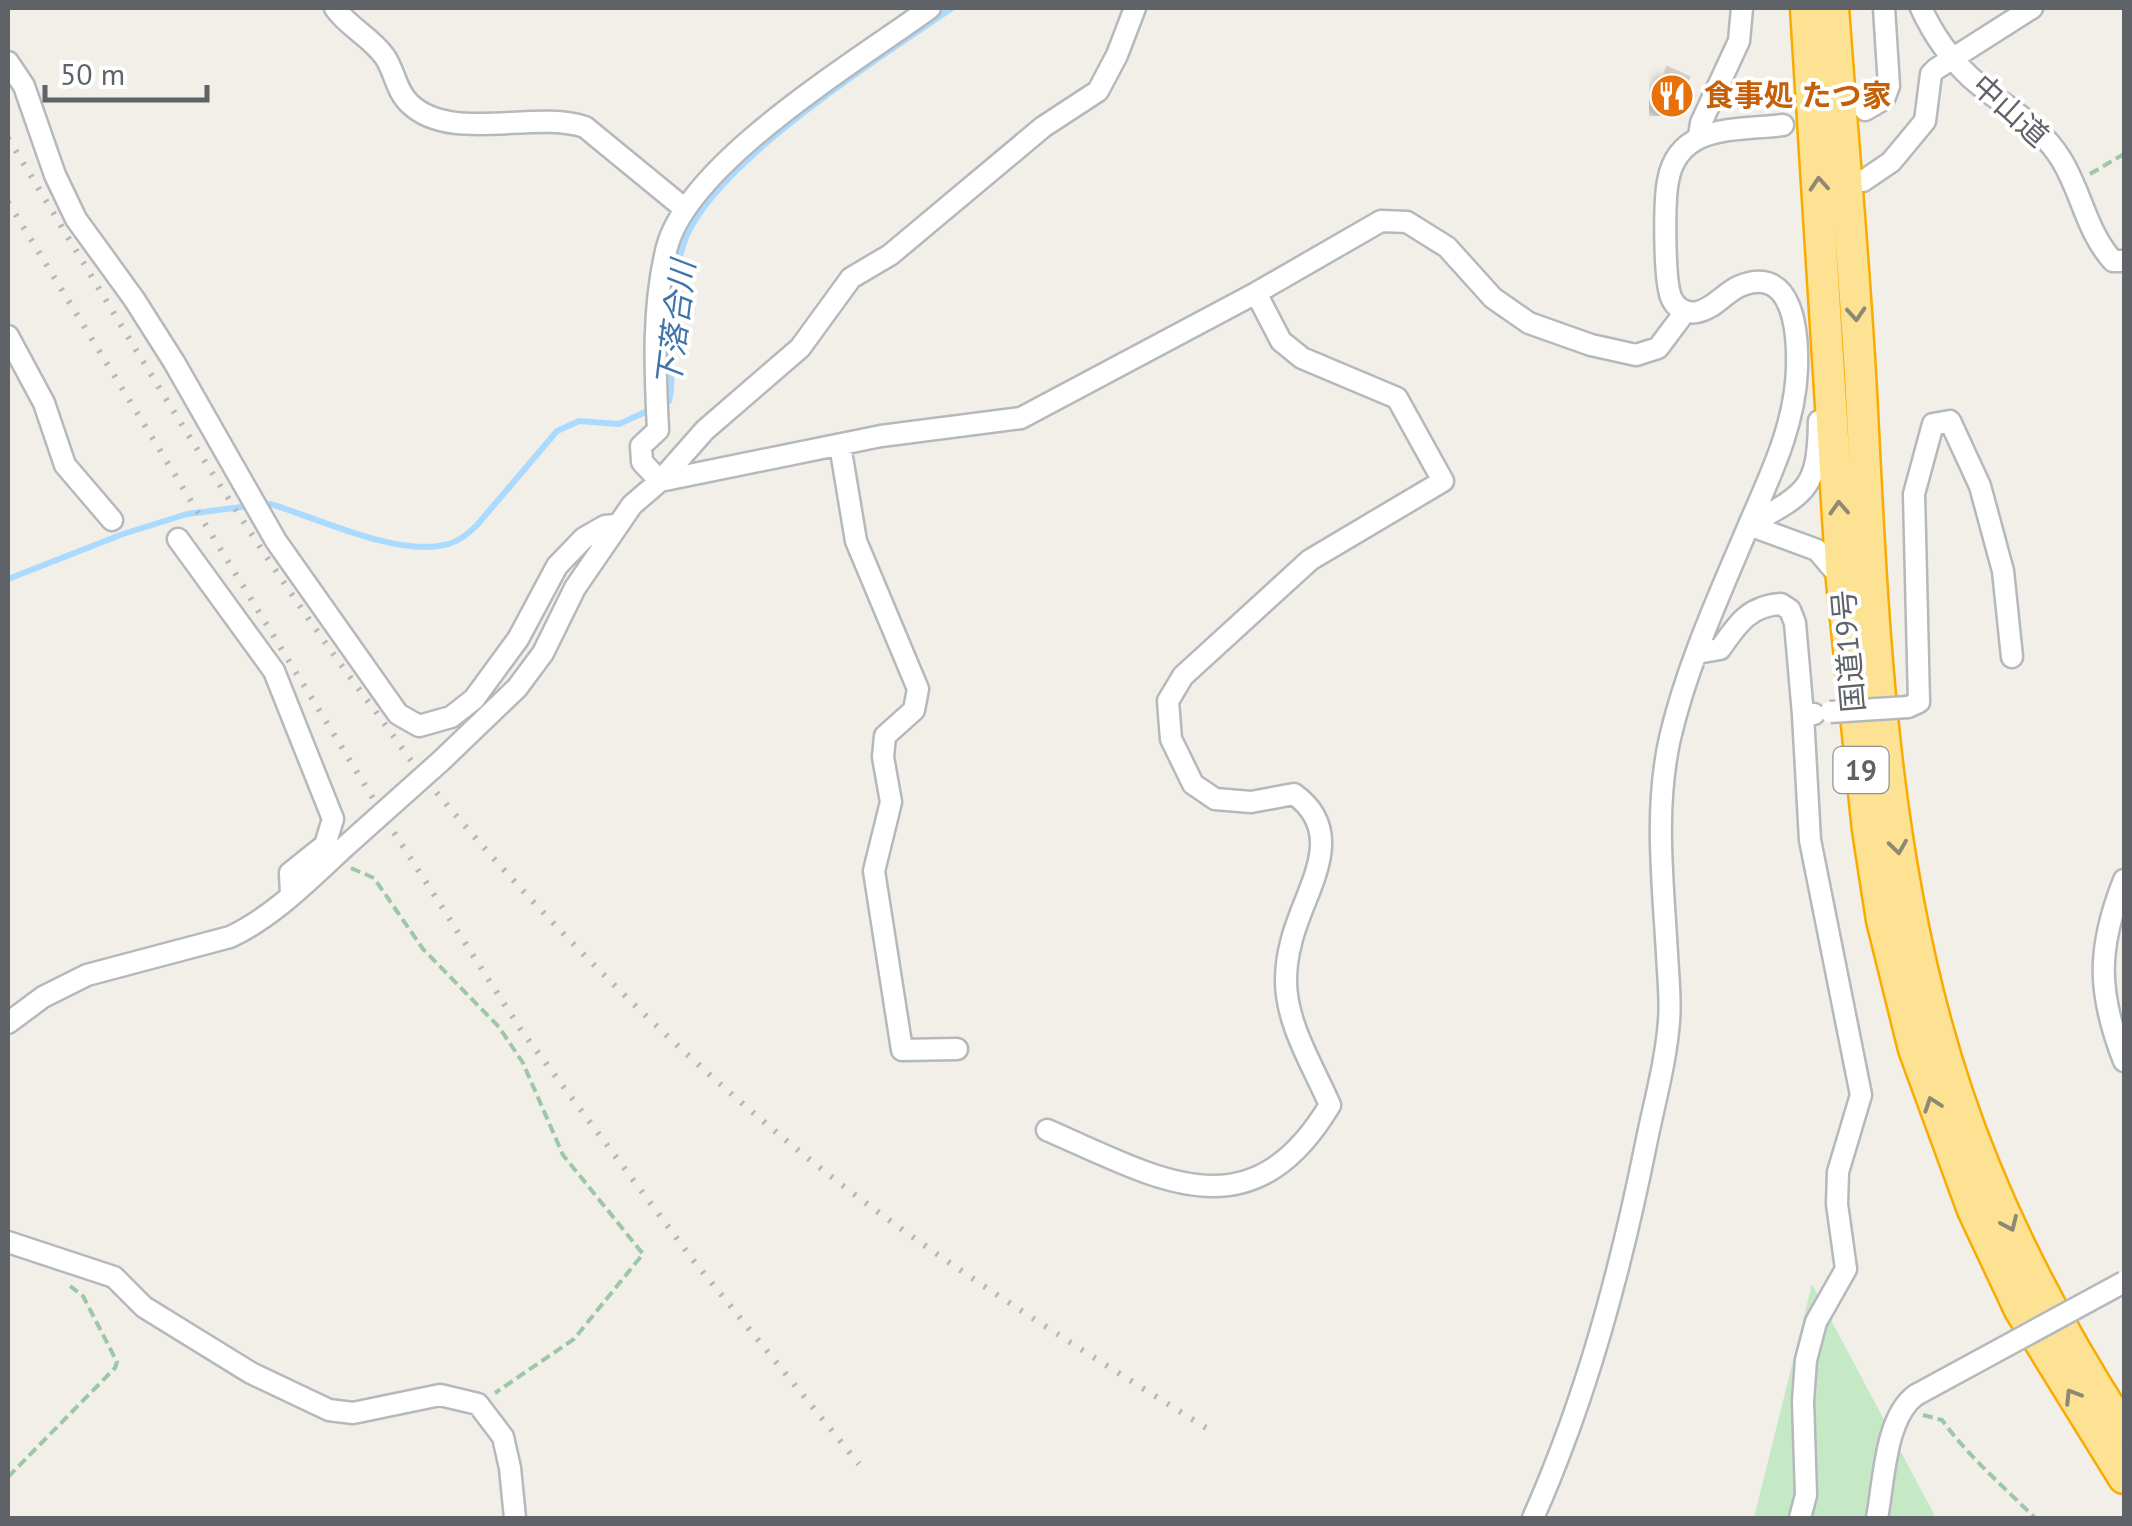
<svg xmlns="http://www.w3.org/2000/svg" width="2132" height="1526" viewBox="0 0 2132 1526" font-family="'PT Sans','Noto Sans JP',sans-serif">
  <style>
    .green { fill: #c5e8c5 }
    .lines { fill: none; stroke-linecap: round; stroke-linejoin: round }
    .stream { stroke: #aadaff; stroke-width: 6 }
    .building { fill: #cccac5; stroke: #d6d1c6; stroke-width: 2.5; filter: url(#shadow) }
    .minor-casing { stroke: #b5b8bc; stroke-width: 25 }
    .highway-casing { stroke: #f9ab00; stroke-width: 35 }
    .path { stroke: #9cc7a9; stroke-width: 4; stroke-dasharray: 10 5; stroke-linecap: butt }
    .minor { stroke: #fff; stroke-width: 20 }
    .highway { stroke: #fde293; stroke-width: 30 }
    .rail { stroke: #b6b7b8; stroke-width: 6; stroke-dasharray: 2.5 12; stroke-linecap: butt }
    .minor-bridge-casing { stroke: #b5b8bc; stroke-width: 25; stroke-linecap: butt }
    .minor-bridge { stroke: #fff; stroke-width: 20 }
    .oneway { stroke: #8e8975 }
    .labels { text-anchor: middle; stroke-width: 8; stroke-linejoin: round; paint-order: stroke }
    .shield { fill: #fff; stroke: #8f9295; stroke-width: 2.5 }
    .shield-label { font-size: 28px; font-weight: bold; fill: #5f6368 }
    .food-label { font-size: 30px; font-weight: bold; fill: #c56008; stroke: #fff; text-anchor: start }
    .street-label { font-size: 30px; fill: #5f6368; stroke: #fff }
    .water-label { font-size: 32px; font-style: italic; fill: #4174aa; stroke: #fff }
  </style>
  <defs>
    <filter id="shadow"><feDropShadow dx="-9" dy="9" stdDeviation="5" flood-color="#0004"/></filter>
  </defs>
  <rect width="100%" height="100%" fill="#f1efe8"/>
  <path class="green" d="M1812,1284L1936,1518H1754Z"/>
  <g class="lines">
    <path class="stream" d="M663,404L669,401C674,381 670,361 670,340C670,310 674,278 682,249C703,168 883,56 952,8
      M261,505L271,504C319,519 396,556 444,545C457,543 468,534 477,525L557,431L579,421L619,424L652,409
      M8,579L123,534L187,514L249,506"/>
  </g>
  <path class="building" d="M1667,67L1689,77L1675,111L1653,102Z"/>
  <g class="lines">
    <defs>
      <path id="minor" d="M335,8C348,27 371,37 385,57C395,72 396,91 410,104C451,143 534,110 585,127L685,209
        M1921,8C1932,32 1950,58 1970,77C2001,105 2038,122 2061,159C2082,193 2086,231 2113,261H2124
        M8,62L24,86L55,175L76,219L134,299L174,362L276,541L398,714L419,726L451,717L474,699L518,639L557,566L584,538L605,526L616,525
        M1865,110L1884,99L1889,86L1884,8
        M1699,136L1701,123L1739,41L1742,8
        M1863,181L1891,162L1925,121L1931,74L1936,69L2032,8
        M8,336L44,403L65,465L112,520
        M840,445L856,541L918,689L914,710L885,736L883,757L891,802L874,871L902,1050L957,1049
        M660,481L881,436L1021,418L1256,293L1381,221L1407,222L1447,247L1493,298L1529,323L1591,345L1636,355L1658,348L1685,312
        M660,481L642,462L641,446L658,430C655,369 652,307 667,247C690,161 859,60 930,8
        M1749,525C1807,493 1818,489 1819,421
        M1749,525L1817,550L1840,577
        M178,539L274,671L333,819L325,845L290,873L291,896
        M1697,653L1720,649C1737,625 1748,606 1781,604L1790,610L1795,623L1803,715L1814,714
        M1908,707L1919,702L1914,494L1933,424L1950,421L1980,486L2003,571L2012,657
        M442,760L517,688L543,653L575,588L632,505L660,481L705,430L800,348L851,278L890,255L1043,127L1098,91L1117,55L1135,8
        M2124,880C2097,948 2097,992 2124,1061
        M8,1023L43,997L87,975L230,937C275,916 312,877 348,844
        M1047,1130C1158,1178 1250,1238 1330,1105C1314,1068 1286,1024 1286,981C1286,969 1288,954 1291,943C1302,893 1351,835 1294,794L1251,802L1215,799L1193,784L1171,739L1168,701L1183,676L1310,560L1443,481L1397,398L1302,358L1281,341L1256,293
        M8,1242L114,1277L144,1307L251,1373L329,1410L353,1413L440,1395L478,1404L503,1437L510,1468L515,1518
        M1533,1518C1586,1399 1620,1273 1646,1144C1654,1104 1666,1062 1669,1021C1671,999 1668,976 1667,954C1663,882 1654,809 1670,738C1687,665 1719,596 1748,527C1770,476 1795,426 1797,369C1798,334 1794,264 1740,286C1724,293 1714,309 1697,312C1686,314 1675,308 1671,297C1664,279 1664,202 1668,181C1678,123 1737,131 1783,125
        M1800,1518L1806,1495L1803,1401L1806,1360L1816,1322L1846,1269L1837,1204L1838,1172L1861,1095L1810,840L1803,715
        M1877,1518C1884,1482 1885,1417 1916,1395"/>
      <path id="highway" d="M1806,8L1842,581L1868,830L1882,920L1914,1049L1973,1210L2020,1310L2124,1478
        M1833,8C1842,135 1854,264 1861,392C1873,627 1881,867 1957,1093C1997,1212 2056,1325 2124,1430"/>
    </defs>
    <use href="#minor" class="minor-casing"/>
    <use href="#highway" class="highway-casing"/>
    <path class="path" d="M2090,174L2124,154
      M351,868L374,878L423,949L499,1027L523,1063L563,1155L643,1254L574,1339L495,1393
      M1923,1415L1942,1420C1968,1456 2003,1486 2035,1518
      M8,1477L115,1368L117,1362L83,1296L70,1286"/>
    <use href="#minor" class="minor"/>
    <use href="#highway" class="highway"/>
    <path class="rail" d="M8,138C122,325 231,516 361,692C385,723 406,756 431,786C544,921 671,1048 809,1159C935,1260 1074,1345 1211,1431
      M8,202L393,831L521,1030L693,1260L859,1464"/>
    <defs>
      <path id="minor-bridge" d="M1830,712L1908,707
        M348,844L442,760
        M1916,1395L2124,1282"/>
    </defs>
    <use href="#minor-bridge" class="minor-bridge-casing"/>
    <use href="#minor-bridge" class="minor-bridge"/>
  </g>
  <defs><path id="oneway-chevron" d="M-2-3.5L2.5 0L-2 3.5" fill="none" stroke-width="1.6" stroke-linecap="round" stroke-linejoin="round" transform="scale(2.5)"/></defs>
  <g class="oneway">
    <use href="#oneway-chevron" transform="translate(1819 184) rotate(-94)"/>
    <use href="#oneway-chevron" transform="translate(1856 314) rotate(86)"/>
    <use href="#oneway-chevron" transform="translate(1839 508) rotate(-93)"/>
    <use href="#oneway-chevron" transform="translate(1898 847) rotate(82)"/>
    <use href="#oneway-chevron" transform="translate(1932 1104) rotate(-109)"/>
    <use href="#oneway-chevron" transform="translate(2010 1224) rotate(66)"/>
    <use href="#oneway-chevron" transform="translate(2072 1396) rotate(-122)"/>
  </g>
  <defs>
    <symbol id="restaurant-disc" viewBox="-11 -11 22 22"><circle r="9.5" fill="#e8710a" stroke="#fff"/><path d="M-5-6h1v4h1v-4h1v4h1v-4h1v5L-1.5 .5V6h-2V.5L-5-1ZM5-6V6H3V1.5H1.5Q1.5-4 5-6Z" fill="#fff"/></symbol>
  </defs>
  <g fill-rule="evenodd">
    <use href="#restaurant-disc" x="1647" y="71" width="50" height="50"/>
  </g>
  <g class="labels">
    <rect class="shield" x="1833.5" y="747" width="55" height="46" rx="8"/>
    <g class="shield-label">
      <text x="1861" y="780">19</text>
    </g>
    <g class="food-label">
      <text x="1704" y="106">食事処 たつ家</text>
    </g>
    <g class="street-label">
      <text transform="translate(2010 111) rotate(42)" y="10">中山道</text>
      <text transform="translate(1849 651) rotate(-95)" y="10">国道19号</text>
    </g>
    <g class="water-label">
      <text transform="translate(676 324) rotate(-83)" y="11">下落合川</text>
    </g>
  </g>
  <rect width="2132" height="1526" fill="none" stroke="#5f6368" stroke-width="20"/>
  <path d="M45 85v15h162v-15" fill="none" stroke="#5f6368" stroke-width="5"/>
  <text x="60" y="85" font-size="30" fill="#5f6368" stroke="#ffffff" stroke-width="8" paint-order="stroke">50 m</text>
</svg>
